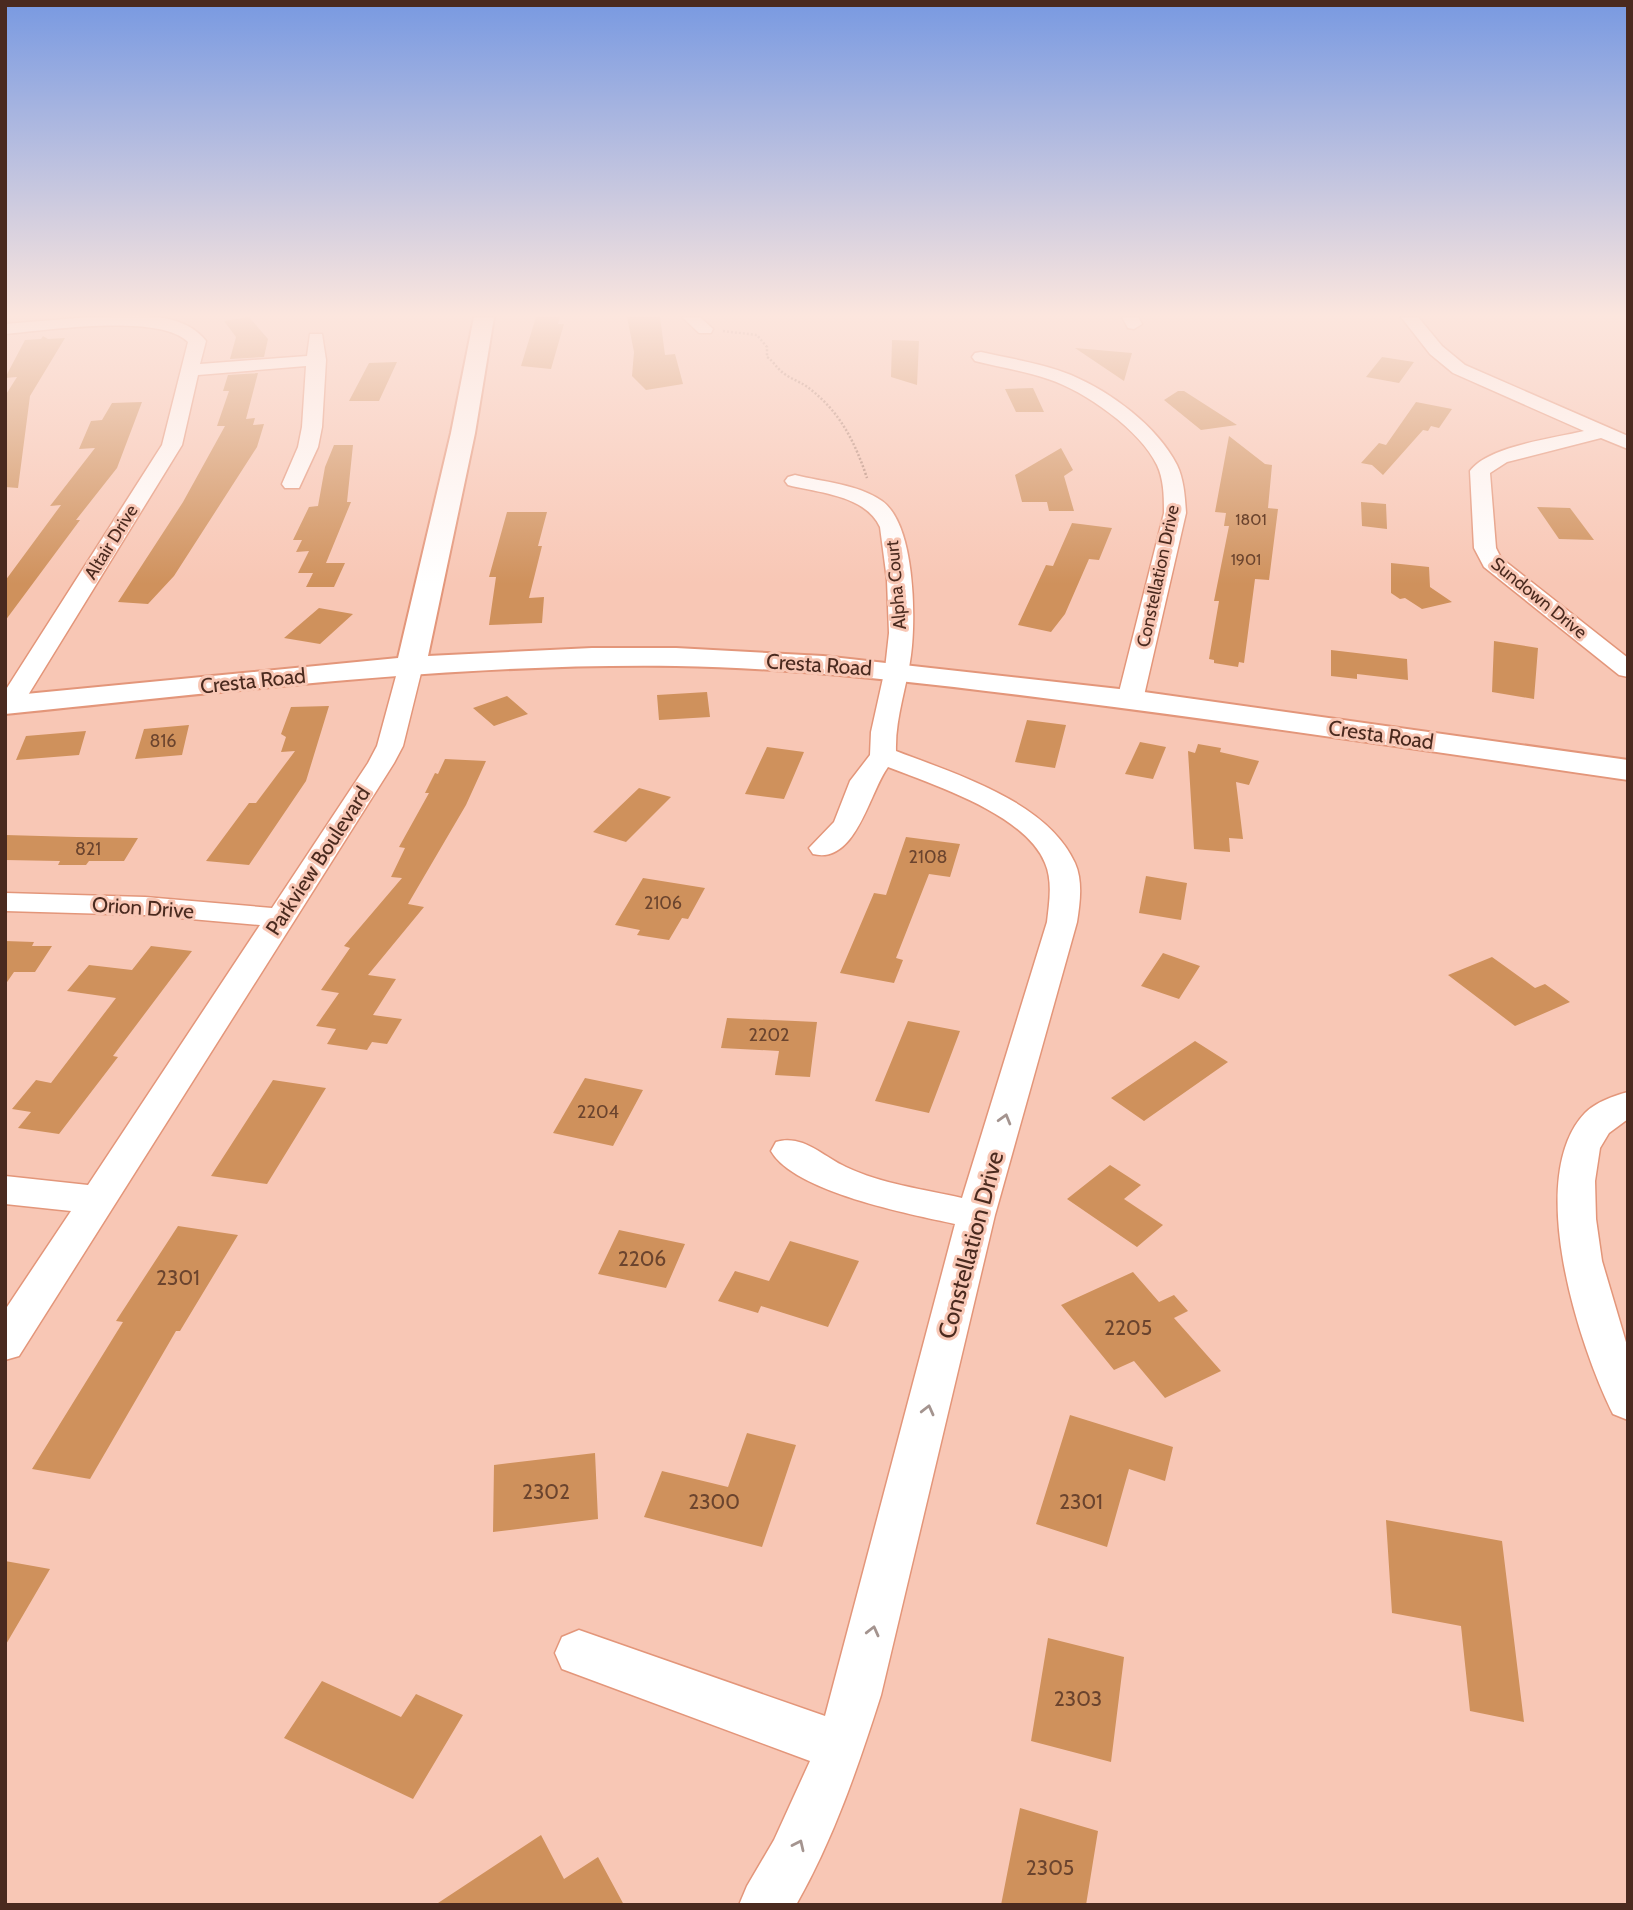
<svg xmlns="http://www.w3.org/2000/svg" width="1633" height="1910" viewBox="0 0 1633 1910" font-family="Cabin,sans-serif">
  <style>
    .building { fill: #cf915c }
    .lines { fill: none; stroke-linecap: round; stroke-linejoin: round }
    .street-casing { stroke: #e3967a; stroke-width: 3 }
    .secondary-casing { stroke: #e3967a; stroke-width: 4 }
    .path { stroke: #b28878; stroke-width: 2.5; stroke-dasharray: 2 2; stroke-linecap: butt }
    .street { fill: #fff; fill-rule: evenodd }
    .secondary { fill: #fff; fill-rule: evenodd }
    .oneway { stroke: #a4948f }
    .labels { text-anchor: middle; stroke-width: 6; stroke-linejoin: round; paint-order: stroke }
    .far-number-label { font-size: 16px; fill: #6b442e }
    .far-street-label { font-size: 18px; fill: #4a2a1f; stroke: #f8c7b5 }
    .number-label { font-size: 18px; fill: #6b442e }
    .street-label { font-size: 21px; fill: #4a2a1f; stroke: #f8c7b5 }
    .near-number-label { font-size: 21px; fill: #6b442e }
    .near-street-label { font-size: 24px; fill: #4a2a1f; stroke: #f8c7b5 }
  </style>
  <rect width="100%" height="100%" fill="#f8c7b5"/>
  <path class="building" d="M249,317L268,339L264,357L230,359L236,337L224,321Z
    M536,317H560L558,324H564L551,369L521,366Z
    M627,317H660L665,355L675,354L683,384L646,390L632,376L634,352Z
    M43,336L48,339L65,338L30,396L18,488L5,487V396L17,377L5,378L25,340L41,339Z
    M892,340L919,341L917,385L891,377Z
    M1075,348L1132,353L1124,381Z
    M1382,357L1414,362L1399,383L1366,377Z
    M397,362L379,401H349L369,363Z
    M258,373L246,419L255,418L253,425L264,424L257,447L174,576L148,604L118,602L183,502L225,426H217L229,391H223L228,375Z
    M1033,388L1044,412H1016L1005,389Z
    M1178,391H1184L1237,425L1201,430L1164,400Z
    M142,402L117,468L76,520H80L5,621V581L61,505L50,506L95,448L79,449L91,421L102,420L112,403Z
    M1416,402L1452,409L1439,428L1431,426L1428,431L1423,430L1383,475L1372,465L1361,463L1379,443L1386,445Z
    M1229,436L1265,464L1272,465L1268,508L1278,509L1269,580L1255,579L1244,663L1239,662L1238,667L1214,663V660L1209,659L1219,601H1214L1229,526H1224L1226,513L1215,512Z
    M334,445H353L347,502H351L326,563H345L334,587H306L313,573H298L309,551L296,552L302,540H293L309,507L318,506L325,467Z
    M1061,448L1073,470L1064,476L1074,511H1049L1047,502H1022L1015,475Z
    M1361,502L1386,504L1387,529L1362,526Z
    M1537,507L1570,508L1594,540L1559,539Z
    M507,512H547L538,546H542L529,598L544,597L542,623L489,625L496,577H489Z
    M1072,523L1112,528L1099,560L1089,559L1065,614L1051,632L1018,625L1046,565L1053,566Z
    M1391,563L1429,567L1430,587L1452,602L1422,609L1405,598L1400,599L1391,593Z
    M319,608L353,614L320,644L284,638Z
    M1494,641L1538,648L1534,699L1492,692Z
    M1331,650L1407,659L1408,680L1357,674V679L1331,676Z
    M707,692L710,717L659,720L657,695Z
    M507,696L528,714L494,726L473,708Z
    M329,706L306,781L249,865L206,861L249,803H256L295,751L281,752L286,737L281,734L291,707Z
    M1027,720L1066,725L1055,768L1015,762Z
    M189,725L182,755L135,759L144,729Z
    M86,731L79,755L16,760L26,736Z
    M1140,742L1166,747L1153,779L1125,774Z
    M1198,744L1221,748L1220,752L1259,761L1249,785L1236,782L1243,839L1229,838L1230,852L1194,849L1188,751L1195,753Z
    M767,747L804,752L784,799L745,794Z
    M445,759L486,761L466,805L408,904L424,907L368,975L396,979L373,1015L402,1019L387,1044L372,1042L367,1050L327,1044L336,1029L316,1026L339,993L321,990L350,948L344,946L402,878L391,877L405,848L399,847L429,793H425L435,773L438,774Z
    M639,788L671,797L626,842L593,832Z
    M5,835L77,837L138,838L124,861H89L86,865H58L60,861L5,860Z
    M906,837L960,844L950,877L929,874L896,958L903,960L894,983L840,973L874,893L886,895Z
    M1146,876L1187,883L1181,920L1139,913Z
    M643,878L705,888L688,919L682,918L669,940L637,935L640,930L615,925Z
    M5,941L34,942L32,946H52L35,972H14L5,985Z
    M151,946L192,951L113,1056L118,1057L59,1134L18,1128L31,1112L12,1109L36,1080L51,1083L116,998L67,991L89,965L132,970Z
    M1163,953L1200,966L1179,999L1141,986Z
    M1492,957L1535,988L1545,984L1570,1002L1515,1026L1448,975Z
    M727,1018L817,1022L810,1077L775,1075L779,1051L721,1048Z
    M908,1021L960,1031L929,1113L875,1101Z
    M1195,1041L1228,1062L1144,1121L1111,1098Z
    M585,1078L643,1090L613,1146L553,1133Z
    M273,1080L326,1088L267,1184L211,1176Z
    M1110,1165L1141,1185L1124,1199L1163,1225L1137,1247L1067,1199Z
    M178,1226L238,1235L180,1331H176L90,1479L32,1469L123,1322L116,1321Z
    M619,1230L685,1244L666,1288L598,1274Z
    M790,1241L859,1261L828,1327L761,1306L758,1313L718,1301L735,1271L769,1281Z
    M1133,1272L1159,1302L1174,1295L1188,1311L1174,1318L1221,1371L1165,1398L1134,1361L1114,1370L1061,1305Z
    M1070,1415L1173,1447L1165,1481L1129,1469L1107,1547L1036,1524Z
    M747,1433L796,1445L762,1547L644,1517L662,1471L728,1487Z
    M595,1453L598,1519L493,1532L494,1465Z
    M1386,1520L1502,1541L1524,1722L1470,1711L1461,1626L1392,1613Z
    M5,1561L50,1569L5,1646Z
    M1048,1638L1124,1657L1111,1762L1031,1741Z
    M322,1681L401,1717L416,1694L463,1715L413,1799L284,1738Z
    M1020,1808L1098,1831L1086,1905H1001Z
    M541,1835L564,1879L598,1857L624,1905H435Z"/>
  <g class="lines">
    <defs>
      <path id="street" d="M90,317C127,317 181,308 206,341L200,364L307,356L310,334H322L326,360L322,427L318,447L299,488H285L282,484L298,447L302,427L306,366L198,375L182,445L22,705L18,710L5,712V691L162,445L188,342C160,313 46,330 5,334V324Z
        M682,317H700L713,329L711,333H699Z
        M1122,317H1138L1142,324L1134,329L1128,328Z
        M1401,317H1418L1442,346L1465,365L1628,436V449L1601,438L1507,462L1490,473L1496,548L1501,558L1628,658V677L1619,675L1484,567L1474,548L1470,471C1488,446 1555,438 1584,431L1453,373L1430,354Z
        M981,352C1011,359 1042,363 1071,375C1111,392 1157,426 1177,465C1184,480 1185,497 1186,513L1143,700L1139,705L1130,708L1121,705L1117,700L1164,513C1164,497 1164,480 1157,465C1140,430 1085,391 1048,379C1025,371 999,367 975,361L972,357L975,353Z
        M795,475C823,482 858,484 882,501C915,524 916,618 911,655C907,687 895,718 896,751C955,774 1047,801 1075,863C1083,881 1080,903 1077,922L995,1215L881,1695C858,1767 834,1838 796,1905H739L747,1886L774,1840L810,1761L562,1669L555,1653L562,1637L579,1630L825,1716L955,1224C910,1214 794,1192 771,1151L776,1142C803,1134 822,1156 846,1167C882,1184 923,1189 962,1198L1047,922C1049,904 1053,881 1045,863C1025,814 934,785 888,767C869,793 856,865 813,854L809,848L834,822L850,781L870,755L871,732L885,669L889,633L887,580L880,527C865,495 819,493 788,485L785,481L788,477Z
        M411,658L420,660L423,665L403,746L394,763L19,1356L5,1360V1310L71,1211L5,1204V1176L88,1185L260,925L145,915L5,911V893L145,897L272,908L368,763L377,746L399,665L402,660Z
        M1628,1092V1119L1609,1133L1600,1148L1595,1181L1596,1219L1602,1261L1628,1349V1420L1613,1414C1579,1346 1524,1177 1585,1113C1596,1102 1613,1096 1628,1092Z"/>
      <path id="secondary" d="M474,317H494L475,433L428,656L592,648H676L823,656L1137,691L1628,760V780C1438,752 1249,724 1059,700C932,684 804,668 676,666C451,663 228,692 5,714V696L398,658L451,433Z"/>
    </defs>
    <use href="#street" class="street-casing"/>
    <use href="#secondary" class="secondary-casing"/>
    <path class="path" d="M723,331L757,335L767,347V357C774,362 776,367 782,372C790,379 802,382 810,389C840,412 855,442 867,478"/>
    <use href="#street" class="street"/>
    <use href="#secondary" class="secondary"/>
  </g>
  <defs><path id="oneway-chevron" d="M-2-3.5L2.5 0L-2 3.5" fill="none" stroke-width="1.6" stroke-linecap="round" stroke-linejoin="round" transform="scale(1.75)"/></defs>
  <g class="oneway">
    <use href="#oneway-chevron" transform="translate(1005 1119) rotate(-74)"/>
    <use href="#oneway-chevron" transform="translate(928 1410) rotate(-76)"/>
    <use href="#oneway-chevron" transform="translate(873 1631) rotate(-76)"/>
    <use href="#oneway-chevron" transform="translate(799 1845) rotate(-65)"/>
  </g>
  <linearGradient id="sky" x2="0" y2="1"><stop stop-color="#7899e1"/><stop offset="0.54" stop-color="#fce6de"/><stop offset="1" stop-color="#fce6de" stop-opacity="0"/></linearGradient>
  <rect width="1633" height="584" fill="url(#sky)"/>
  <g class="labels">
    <g class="far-number-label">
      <text x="1251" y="525">1801</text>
      <text x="1246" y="565">1901</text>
    </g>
    <g class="far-street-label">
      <text transform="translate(111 542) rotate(-58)" y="6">Altair Drive</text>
      <text transform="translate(1158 576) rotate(-78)" y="6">Constellation Drive</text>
      <text transform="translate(896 585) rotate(-95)" y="6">Alpha Court</text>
      <text transform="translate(1539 598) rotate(39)" y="6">Sundown Drive</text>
    </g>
    <g class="number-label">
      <text x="163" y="747">816</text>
      <text x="88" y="855">821</text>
      <text x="928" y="863">2108</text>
      <text x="663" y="909">2106</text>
      <text x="769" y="1041">2202</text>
      <text x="598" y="1118">2204</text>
    </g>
    <g class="street-label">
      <text transform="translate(819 665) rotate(4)" y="7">Cresta Road</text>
      <text transform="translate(253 681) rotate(-6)" y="7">Cresta Road</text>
      <text transform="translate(1381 735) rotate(8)" y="7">Cresta Road</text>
      <text transform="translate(318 861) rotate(-57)" y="7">Parkview Boulevard</text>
      <text transform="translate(143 908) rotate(4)" y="7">Orion Drive</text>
    </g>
    <g class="near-number-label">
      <text x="642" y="1266">2206</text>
      <text x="178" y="1285">2301</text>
      <text x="1128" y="1335">2205</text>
      <text x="546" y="1499">2302</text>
      <text x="714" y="1509">2300</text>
      <text x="1081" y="1509">2301</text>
      <text x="1078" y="1706">2303</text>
      <text x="1050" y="1875">2305</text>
    </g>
    <g class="near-street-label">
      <text transform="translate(971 1245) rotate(-75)" y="8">Constellation Drive</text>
    </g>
  </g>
  <rect width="1633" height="1910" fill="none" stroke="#4a2a1f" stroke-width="14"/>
</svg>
